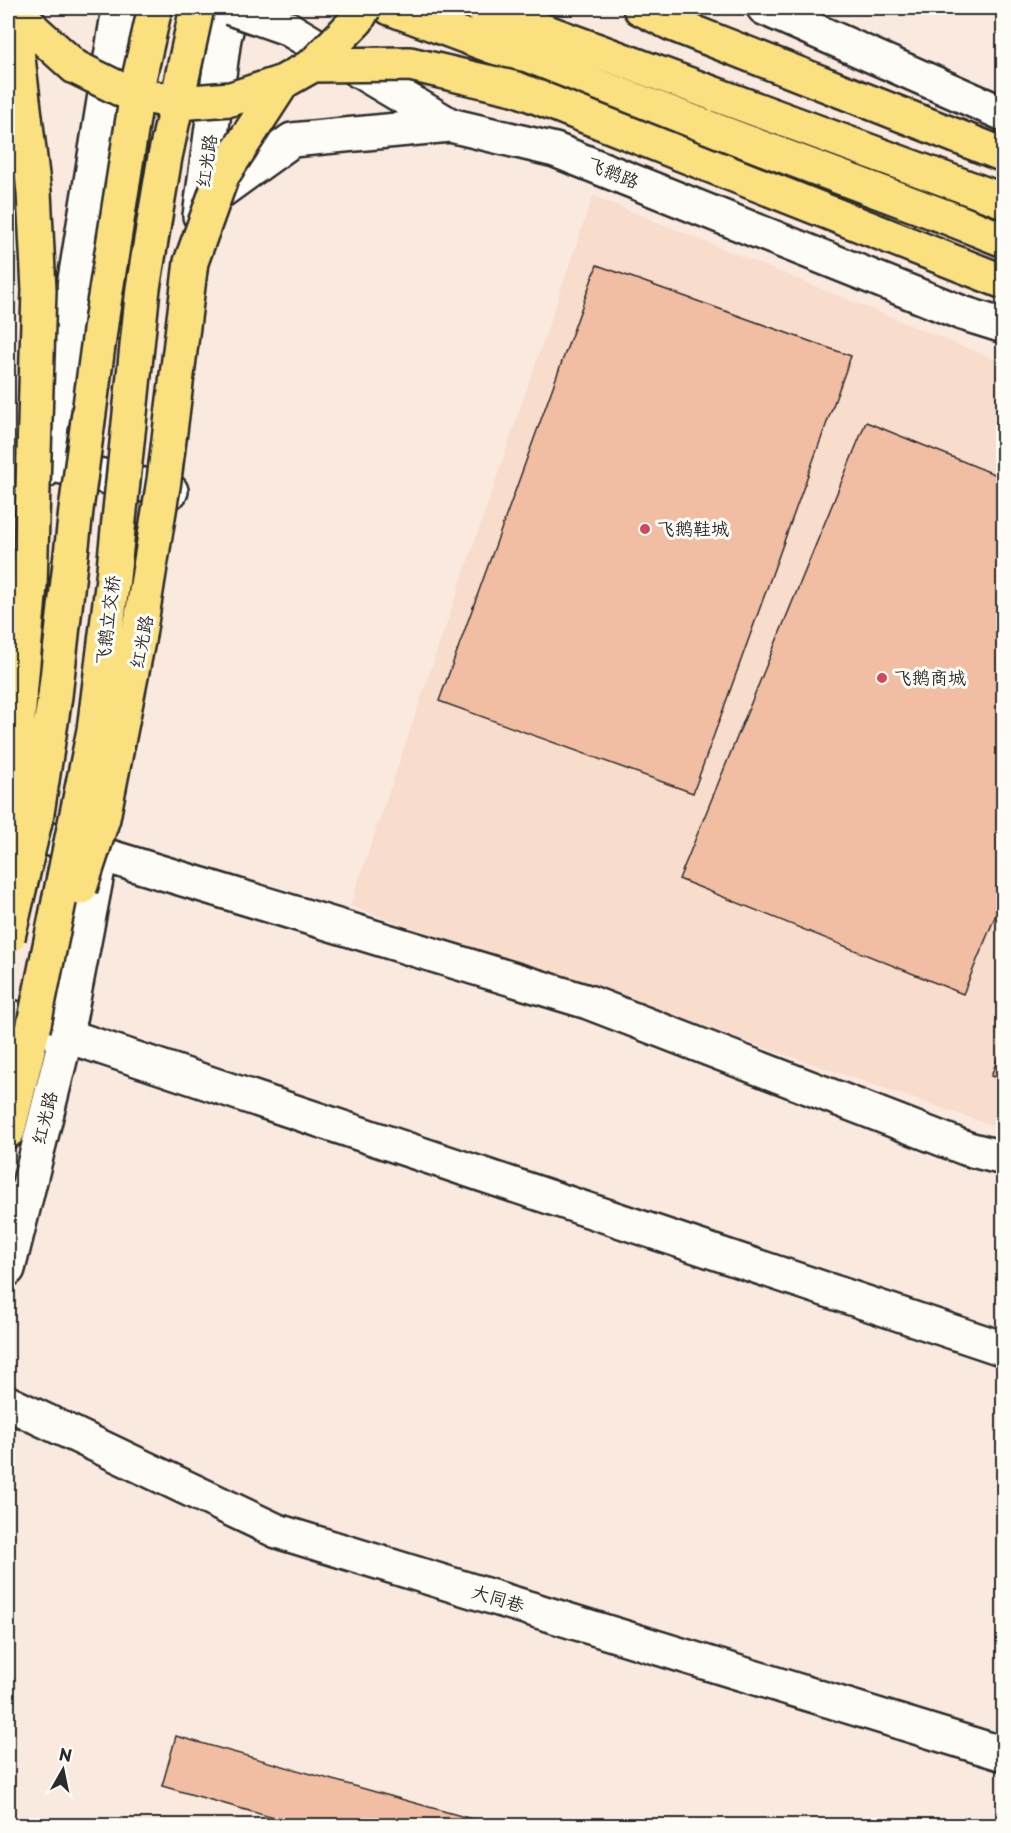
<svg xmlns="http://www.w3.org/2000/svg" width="1011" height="1833" viewBox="0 0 1011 1833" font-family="'Playpen Sans','LXGW WenKai TC',sans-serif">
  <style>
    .built { fill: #f8dccc }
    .building { fill: #f2bea3; stroke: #2b2b2b; stroke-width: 1.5 }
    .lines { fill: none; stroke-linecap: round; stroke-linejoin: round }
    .minor-casing { stroke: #2b2b2b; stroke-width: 38 }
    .major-casing { stroke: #2b2b2b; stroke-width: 38 }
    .minor { stroke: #fdfcf7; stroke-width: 33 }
    .major { stroke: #fbe080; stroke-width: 33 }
    .minor-bridge-casing { stroke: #2b2b2b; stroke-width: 38; stroke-linecap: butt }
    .major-bridge-casing { stroke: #2b2b2b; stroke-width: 38; stroke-linecap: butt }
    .minor-bridge { stroke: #fdfcf7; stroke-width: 33 }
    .major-bridge { stroke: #fbe080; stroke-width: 33 }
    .poi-dot { fill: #d1495b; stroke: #fdfcf7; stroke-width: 2 }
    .labels { text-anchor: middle; stroke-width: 6; stroke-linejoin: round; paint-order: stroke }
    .street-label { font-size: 18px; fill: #2b2b2b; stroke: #fdfcf7 }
    .poi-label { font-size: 18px; fill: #2b2b2b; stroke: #fdfcf7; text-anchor: start }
  </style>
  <rect width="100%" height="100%" fill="#fae9de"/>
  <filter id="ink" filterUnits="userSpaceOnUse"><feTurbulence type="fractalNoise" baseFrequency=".0167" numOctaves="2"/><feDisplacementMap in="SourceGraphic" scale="12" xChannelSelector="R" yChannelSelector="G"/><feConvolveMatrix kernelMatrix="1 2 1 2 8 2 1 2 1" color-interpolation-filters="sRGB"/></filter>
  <g filter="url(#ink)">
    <path class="built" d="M593,196L1003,363V1129L350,906Z"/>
    <path class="building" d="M597,265L851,356L693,793L439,701Z
      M866,422L1004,478V895L963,994L679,879Z
      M1004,1042V1080L991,1076Z
      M176,1736L479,1821L477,1826H302L162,1786Z"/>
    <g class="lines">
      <defs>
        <path id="minor" d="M764,8L1004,114
          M287,28L450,125L555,150L962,313L1004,326
          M206,202L292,140L450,125
          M200,216L224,38L232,8
          M53,465L171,491
          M44,471L119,8
          M8,826L588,1002L968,1149L1004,1158
          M8,1016L1004,1349
          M8,1269L66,1036L101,853
          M8,1403L277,1531L1004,1754"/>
        <path id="major" d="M390,8L949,218L1004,240
          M482,8L1004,201
          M640,8L672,24L1004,155
          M8,1131L33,1029"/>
      </defs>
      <use href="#minor" class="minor-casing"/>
      <use href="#major" class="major-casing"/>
      <use href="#minor" class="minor"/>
      <use href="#major" class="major"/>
      <defs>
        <path id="minor-bridge" d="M230,8L287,28"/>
        <path id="major-bridge" d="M17,8L34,30L75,67L124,91L177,103L231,99L283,82L313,65L357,20L364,8
          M313,65L410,64L517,89L1004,282
          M8,830L30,585L39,290L34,192L12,8
          M80,888L103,818L138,641L164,480L191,262L222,176L283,82
          M8,937L37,813L55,696L76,510L102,316L140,74L155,8
          M33,1029L94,730L113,578L143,288L165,157L197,8"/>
      </defs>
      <use href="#minor-bridge" class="minor-bridge-casing"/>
      <use href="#major-bridge" class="major-bridge-casing"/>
      <use href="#minor-bridge" class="minor-bridge"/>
      <use href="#major-bridge" class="major-bridge"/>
    </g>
  </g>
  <g class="poi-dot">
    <circle cx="645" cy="529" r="6"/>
    <circle cx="882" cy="678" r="6"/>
  </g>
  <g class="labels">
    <g class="street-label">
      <text transform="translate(207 161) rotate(-82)" y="6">红光路</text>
      <text transform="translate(613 173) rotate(22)" y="6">飞鹅路</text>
      <text transform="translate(108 620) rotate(-83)" y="6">飞鹅立交桥</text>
      <text transform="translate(142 642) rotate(-79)" y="6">红光路</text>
      <text transform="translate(45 1118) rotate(-76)" y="6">红光路</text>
      <text transform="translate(498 1599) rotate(17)" y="6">大同巷</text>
    </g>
    <g class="poi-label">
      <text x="657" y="535">飞鹅鞋城</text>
      <text x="894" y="684">飞鹅商城</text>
    </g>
  </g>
  <rect width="1011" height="1833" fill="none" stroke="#fdfcf7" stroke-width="30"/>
  <rect x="15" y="15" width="981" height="1803" fill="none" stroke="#2b2b2b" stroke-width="2" filter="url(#ink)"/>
  <g transform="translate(63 1770) rotate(9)" stroke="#fdfcf7" stroke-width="4.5" paint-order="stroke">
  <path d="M0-4.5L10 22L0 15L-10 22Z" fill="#2b2b2b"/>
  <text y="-9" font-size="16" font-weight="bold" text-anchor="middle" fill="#2b2b2b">N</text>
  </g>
</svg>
